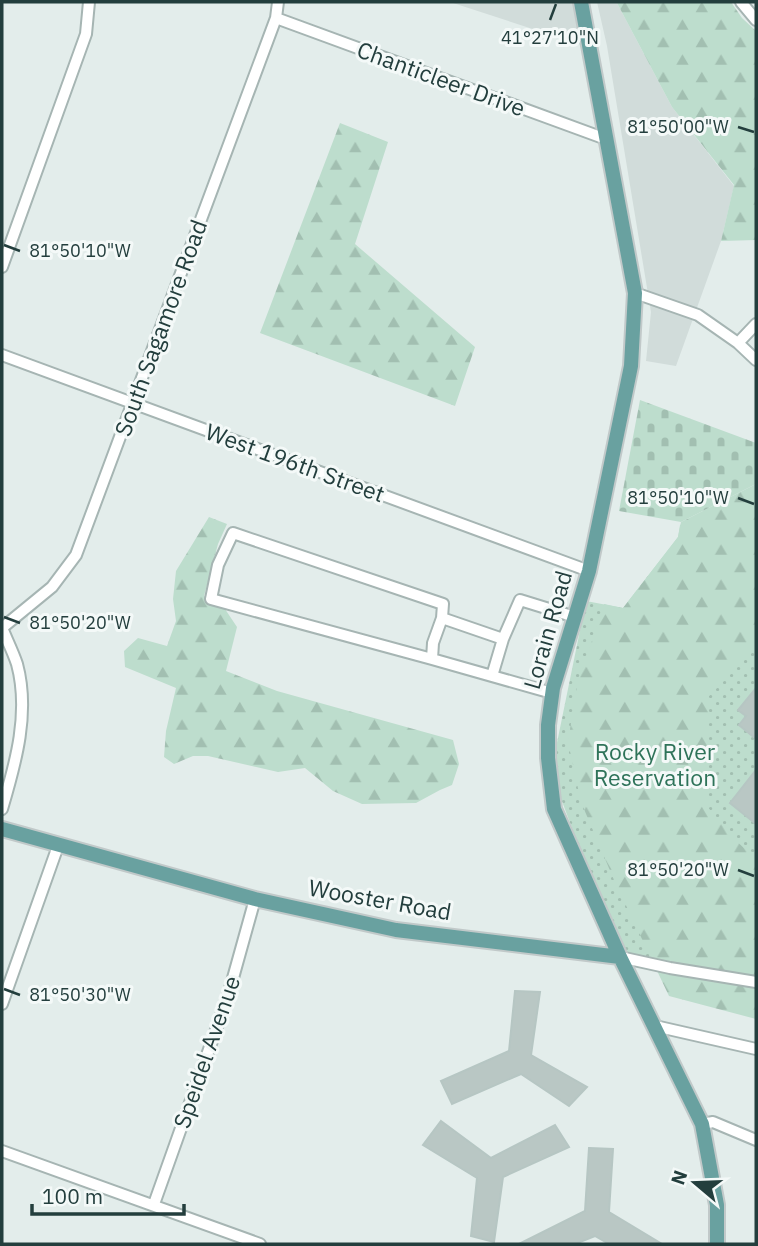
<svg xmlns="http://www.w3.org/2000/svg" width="758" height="1246" viewBox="0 0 758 1246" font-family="'IBM Plex Sans',sans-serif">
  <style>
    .built { fill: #d1dcda }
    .green { fill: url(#green-dots) }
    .forest { fill: url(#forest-firs) }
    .cemetery { fill: url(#cemetery-stones) }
    .building { fill: #b9c7c4; stroke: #b6c6c3; stroke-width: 2 }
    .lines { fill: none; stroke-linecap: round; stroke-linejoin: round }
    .minor-casing { stroke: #a6b5b3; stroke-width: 14 }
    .major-casing { stroke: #c1c9c9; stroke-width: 18 }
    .minor { stroke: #fff; stroke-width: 10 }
    .major { stroke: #69a1a0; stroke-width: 14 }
    .ticks { fill: none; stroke: #233e3d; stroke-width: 2.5 }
    .labels { text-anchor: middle; stroke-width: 6; stroke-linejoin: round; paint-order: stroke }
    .street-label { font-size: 23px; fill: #233e3d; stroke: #f4f9f8 }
    .park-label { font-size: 23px; fill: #2e7359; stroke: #f4f9f8 }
    .ticks-label { font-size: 18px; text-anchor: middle; fill: #233e3d; stroke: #f4f9f8; stroke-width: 6; stroke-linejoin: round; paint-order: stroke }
  </style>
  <defs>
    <pattern id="green-dots" width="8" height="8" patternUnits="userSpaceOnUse" patternTransform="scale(1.75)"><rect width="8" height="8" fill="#bdddcd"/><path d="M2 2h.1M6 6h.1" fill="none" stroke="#a2bfb1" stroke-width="1.8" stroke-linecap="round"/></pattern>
    <pattern id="forest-firs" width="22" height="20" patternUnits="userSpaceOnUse" patternTransform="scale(1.75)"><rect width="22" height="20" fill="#bdddcd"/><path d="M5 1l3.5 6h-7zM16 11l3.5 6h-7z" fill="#a2bfb1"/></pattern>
    <pattern id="cemetery-stones" width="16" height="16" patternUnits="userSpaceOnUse" patternTransform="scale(1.75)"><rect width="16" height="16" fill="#bdddcd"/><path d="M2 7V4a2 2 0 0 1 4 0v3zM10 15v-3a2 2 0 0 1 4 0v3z" fill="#a2bfb1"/></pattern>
  </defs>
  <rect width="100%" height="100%" fill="#e3edeb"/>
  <path class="built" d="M450,2H574L582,45Z
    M597,2L617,3L672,107L734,186L721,241L676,366L646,361L651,312L607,46Z"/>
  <path class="green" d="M756,487V978L620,956L551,772L586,601L623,608L678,537L680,525Z"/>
  <path class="forest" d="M613,2H731L742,18L756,31V240L721,241L734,185L672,107L617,3Z
    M340,123L388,142L355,244L475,347L455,406L260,333Z
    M756,484V648L709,696L706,805L733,838L756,859V1019L669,996L614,880L581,802L568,742L577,686L604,604L623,608L678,537L681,522Z
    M209,517L227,524L218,544L204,596L225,609L237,627L226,671L277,691L453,740L459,764L452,785L440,790L416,803L362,804L333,791L305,768L278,772L208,756H193L174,764L164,757L166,731L176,688L125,667L124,651L138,638L167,646L176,621L173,599L176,571Z"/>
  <path class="cemetery" d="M640,400L756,443V484L681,522L619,511Z"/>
  <path class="building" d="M756,688V739L739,725L746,716L738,710Z
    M756,770V824L730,803Z
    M515,991L540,992L531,1055L587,1087L569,1106L521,1074L452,1104L441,1081L509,1051Z
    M441,1121L491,1158L555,1125L569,1147L503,1177L494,1242L471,1236L477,1178L423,1145Z
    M589,1148L613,1149L609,1212L662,1244H609L595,1236L575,1244H519L585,1211Z"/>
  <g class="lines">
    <defs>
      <path id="minor" d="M741,2L756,20
        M276,18L606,139
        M2,267L86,34L89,2
        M635,293L698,315L738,343L756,360
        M738,343L756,324
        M2,355L589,571
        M2,628L52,587L76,555L276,18L278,2
        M503,639L520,600L575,617
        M432,659L211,599L218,565L233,533L443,604L442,618
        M492,676L503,639L442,618L433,643L432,659L552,693
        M2,809C16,762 30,712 17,664C13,652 7,640 2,628
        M620,957L670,968L756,982
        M2,1004L58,846
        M655,1026L756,1049
        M702,1124L713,1122L756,1140
        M2,1151L260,1244
        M154,1204L228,996L255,899"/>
      <path id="major" d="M581,2L635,293L631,366L589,571L553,688L548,725V758L554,809L620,957L702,1124L717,1205V1244
        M2,829L255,899L396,930L620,957"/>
    </defs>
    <use href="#minor" class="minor-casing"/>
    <use href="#major" class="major-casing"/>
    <use href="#minor" class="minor"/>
    <use href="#major" class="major"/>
  </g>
  <path class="ticks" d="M550,20L556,4M738,127L754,132M4,245L20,251M738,498L754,504M4,617L20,623M738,870L754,876M4,989L20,995"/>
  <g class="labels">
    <g class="street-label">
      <text transform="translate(441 79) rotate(20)" y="8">Chanticleer Drive</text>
      <text transform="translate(161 328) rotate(-70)" y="8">South Sagamore Road</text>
      <text transform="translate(295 463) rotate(20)" y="8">West 196th Street</text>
      <text transform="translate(548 630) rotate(-74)" y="8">Lorain Road</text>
      <text transform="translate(380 900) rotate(10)" y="8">Wooster Road</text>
      <text transform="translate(207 1052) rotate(-71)" y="8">Speidel Avenue</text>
    </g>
    <g class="park-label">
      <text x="655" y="760">Rocky River<tspan x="655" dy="26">Reservation</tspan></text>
    </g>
  </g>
  <g class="ticks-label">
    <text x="550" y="44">41°27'10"N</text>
    <text x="678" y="133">81°50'00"W</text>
    <text x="80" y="257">81°50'10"W</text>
    <text x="678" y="504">81°50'10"W</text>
    <text x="80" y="629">81°50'20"W</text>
    <text x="678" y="876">81°50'20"W</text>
    <text x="80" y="1001">81°50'30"W</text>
  </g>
  <rect width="758" height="1246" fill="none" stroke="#233e3d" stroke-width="7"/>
  <g transform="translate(695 1183) rotate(289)" stroke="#f4f9f8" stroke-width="5" paint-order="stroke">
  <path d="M0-5L12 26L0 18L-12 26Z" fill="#233e3d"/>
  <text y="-10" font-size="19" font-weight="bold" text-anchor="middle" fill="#233e3d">N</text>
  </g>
  <path d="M32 1204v10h152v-10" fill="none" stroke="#233e3d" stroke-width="3.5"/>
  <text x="42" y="1204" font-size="21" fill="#233e3d" stroke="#f4f9f8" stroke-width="5" paint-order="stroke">100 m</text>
</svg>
